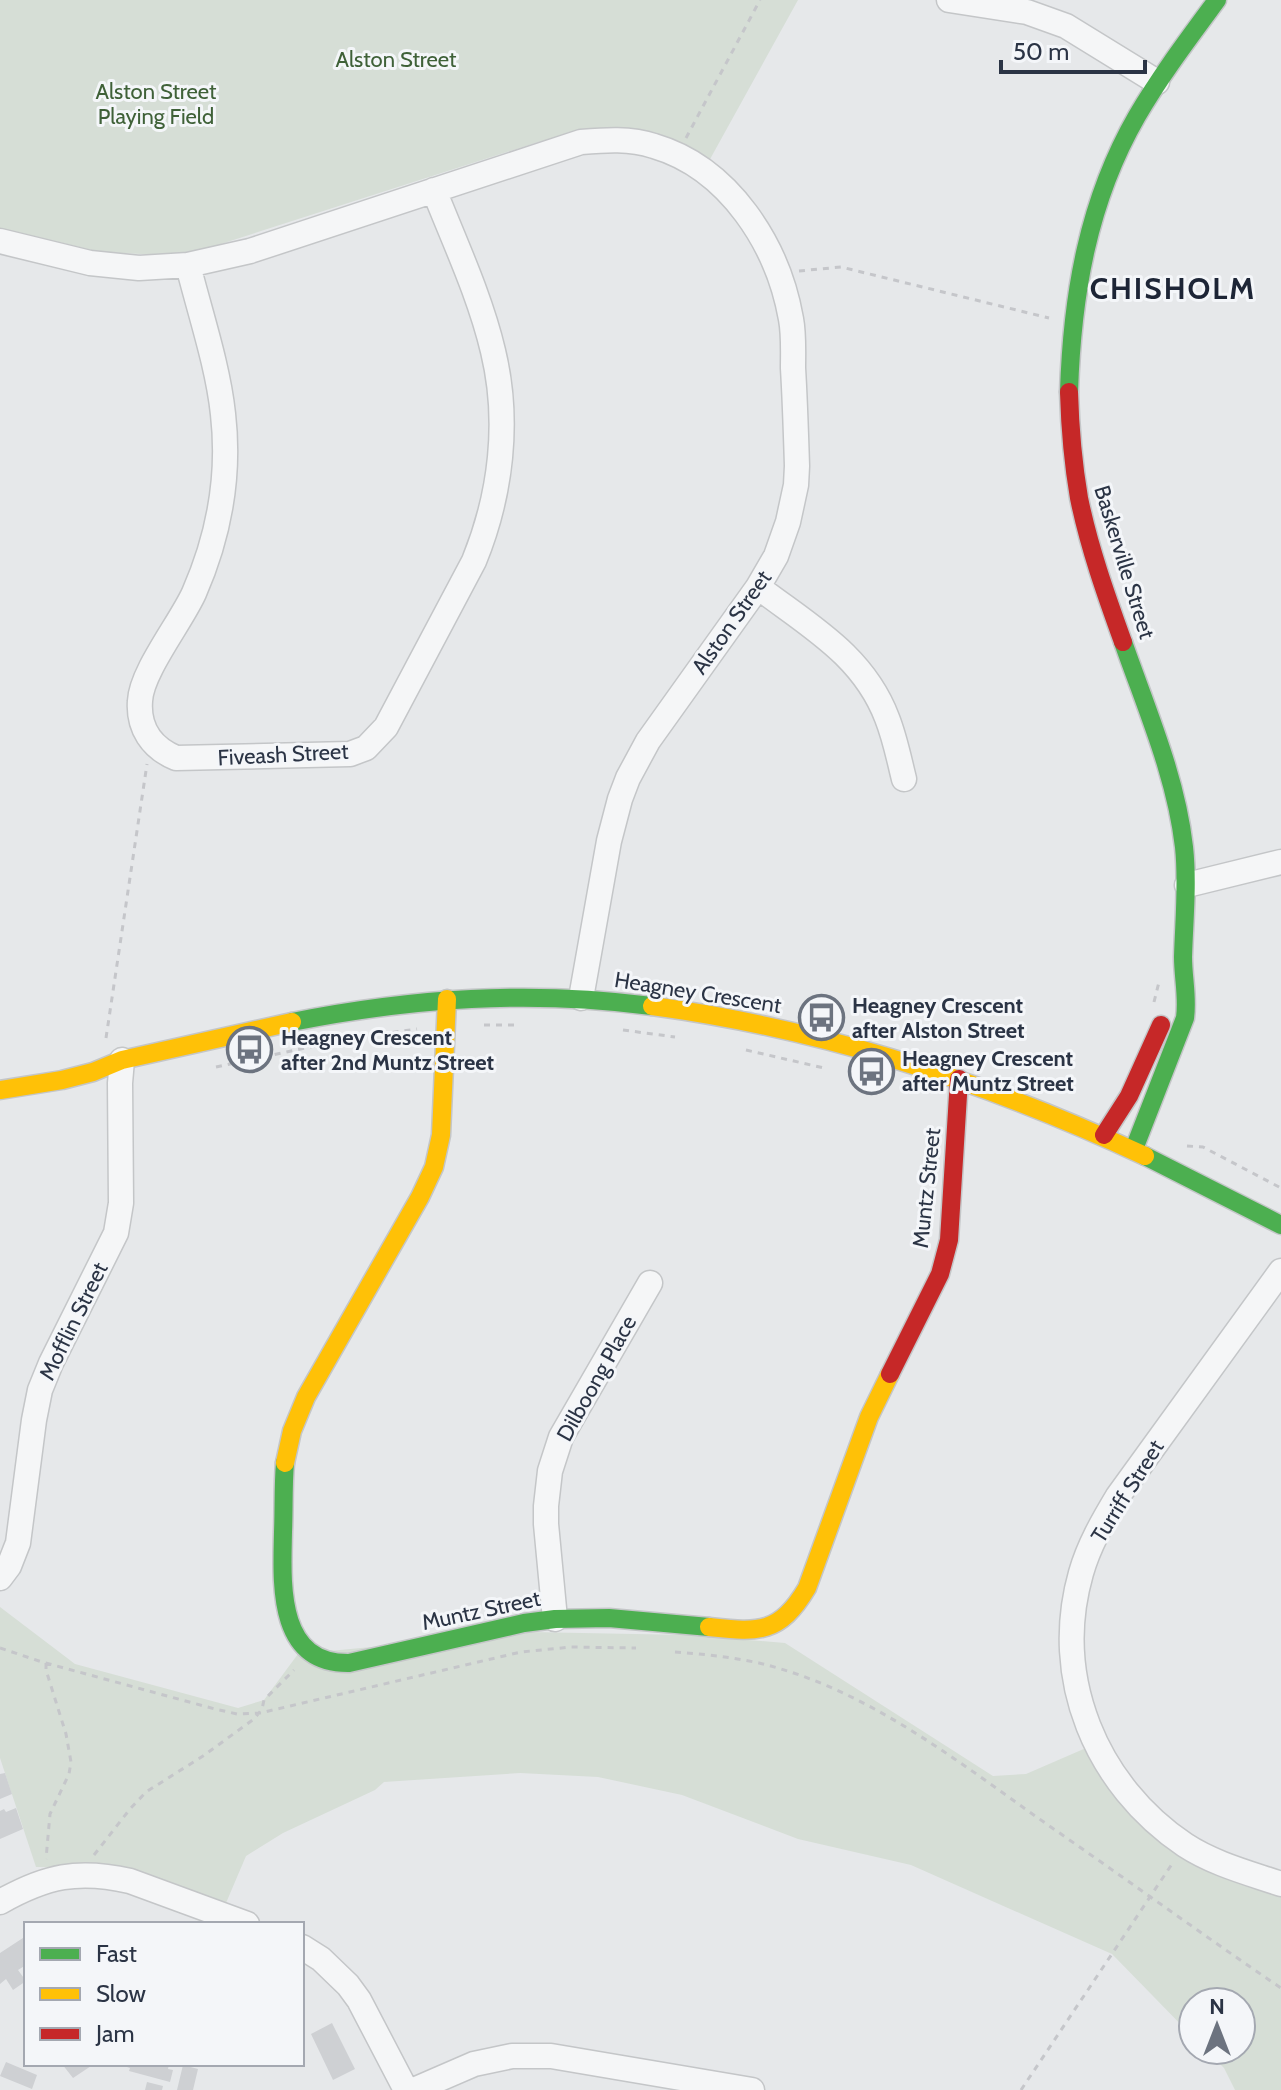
<svg xmlns="http://www.w3.org/2000/svg" width="1281" height="2090" viewBox="0 0 1281 2090" font-family="Cabin,sans-serif">
  <style>
    .green { fill: #d6ded6 }
    .building { fill: #ced0d3 }
    .lines { fill: none; stroke-linecap: round; stroke-linejoin: round }
    .street-casing { stroke: #c4c6c8; stroke-width: 27 }
    .fast-casing { stroke: #c4c6c8; stroke-width: 21 }
    .slow-casing { stroke: #c4c6c8; stroke-width: 21 }
    .jam-casing { stroke: #c4c6c8; stroke-width: 21 }
    .path { stroke: #c5c6ca; stroke-width: 3; stroke-dasharray: 6 6; stroke-linecap: butt }
    .street { stroke: #f5f6f7; stroke-width: 24 }
    .fast { stroke: #4caf50; stroke-width: 18 }
    .slow { stroke: #ffc107; stroke-width: 18 }
    .jam { stroke: #c62828; stroke-width: 18 }
    .labels { text-anchor: middle; stroke-width: 6; stroke-linejoin: round; paint-order: stroke }
    .park-label { font-size: 22px; fill: #3f6138; stroke: #f4f6f9 }
    .street-label { font-size: 22px; fill: #2b3445; stroke: #f4f6f9 }
    .poi-label { font-size: 22px; font-weight: bold; fill: #2b3445; stroke: #f4f6f9; text-anchor: start }
    .district-label { font-size: 30px; font-weight: bold; letter-spacing: 2px; fill: #1d2536; stroke: #f4f6f9 }
  </style>
  <rect width="100%" height="100%" fill="#e6e8ea"/>
  <path class="green" d="M0,0H798L709,161L592,131L538,142L196,252L162,255L100,252L0,228Z
    M0,1607L75,1664L238,1708L264,1700L298,1654L529,1632L688,1635L785,1643L993,1776L1026,1774L1086,1748L1124,1804L1281,1894V2090H1235L1224,2068L1206,2050H1241V2002H1193V2037L1112,1954L911,1865L798,1839L682,1795L598,1777L520,1773L384,1782L375,1790L283,1833L246,1856L226,1903L117,1868L36,1867L0,1758Z"/>
  <path class="building" d="M5,1773L12,1794L0,1799V1774Z
    M16,1808L23,1829L0,1839V1811L4,1809L6,1812Z
    M26,1936V1965L18,1970L26,1981L13,1990L6,1979L0,1984V1953Z
    M332,2023L355,2069L333,2080L311,2034Z
    M6,2062L37,2075L32,2089L0,2076Z
    M62,2064H90L91,2066L73,2078Z
    M118,2064H169L168,2069L173,2070L170,2082L129,2071L130,2068Z
    M183,2065L198,2069L193,2090H177Z
    M147,2082L163,2086L162,2090H145Z"/>
  <g class="lines">
    <defs>
      <path id="street" d="M949,0L1027,12L1066,26L1157,82
        M0,241L90,263L139,268L188,265L250,251L581,142C605,140 630,138 654,146C729,168 778,245 791,319C794,335 793,352 793,368C795,401 796,434 797,466L796,485L788,522L776,556L758,587L648,741L628,778L620,799L609,841L581,998
        M188,265C200,313 218,366 223,414C230,475 219,536 194,593C181,622 141,672 140,701C138,728 152,748 176,758L350,754L366,748L386,727L474,561C501,495 510,421 493,351C480,296 455,243 434,190
        M758,587C809,626 863,655 887,718C895,738 899,759 904,779
        M1187,885L1281,862
        M1281,1271L1118,1496C1103,1521 1089,1545 1081,1573C1051,1678 1096,1785 1185,1845C1214,1864 1249,1873 1281,1884
        M0,1578L9,1566L18,1543L34,1420L40,1390L51,1363L116,1233L121,1203L120,1083L122,1060
        M555,1619L546,1524V1506L550,1471L561,1437L650,1283
        M0,1902C46,1876 78,1869 130,1881L247,1924
        M302,1947L321,1959L348,1985L359,2000L406,2090
        M414,2090L474,2064L512,2056H551L752,2090"/>
      <path id="fast" d="M1069,392C1072,295 1088,201 1137,116C1161,75 1189,38 1217,0
        M1123,642C1146,708 1176,776 1184,847C1188,884 1184,921 1183,957C1183,978 1188,997 1185,1018L1134,1149
        M292,1022C413,998 529,990 652,1006
        M1145,1156L1281,1225
        M285,1463C283,1486 284,1508 283,1532C282,1582 276,1664 349,1663L524,1623L555,1619L609,1618L709,1627"/>
      <path id="slow" d="M652,1006C823,1029 989,1083 1145,1156
        M0,1090L62,1080L93,1072L122,1060L292,1022
        M285,1463L292,1431L306,1397L420,1197L434,1167L441,1135L447,999
        M709,1627C758,1632 779,1635 807,1588L869,1417L890,1374"/>
      <path id="jam" d="M1069,392C1070,428 1073,463 1079,498C1089,547 1106,595 1123,642
        M1104,1135L1129,1096L1161,1025
        M890,1374L940,1274L949,1240L959,1079"/>
    </defs>
    <use href="#street" class="street-casing"/>
    <use href="#fast" class="fast-casing"/>
    <use href="#slow" class="slow-casing"/>
    <use href="#jam" class="jam-casing"/>
    <path class="path" d="M686,138L760,0
      M799,271L841,267L1049,318
      M1154,1002L1159,982
      M484,1025H516
      M623,1030L675,1037
      M106,1038L147,764
      M746,1050L824,1068
      M216,1067L352,1038L417,1029
      M1187,1146L1203,1147L1281,1188
      M0,1648L42,1662L215,1709L237,1714L260,1713L521,1652L571,1647L636,1648
      M675,1652C703,1654 731,1657 759,1663C868,1689 958,1762 1048,1825C1126,1879 1203,1935 1281,1988
      M46,1663V1670L66,1734L71,1762L69,1774L50,1814L46,1859
      M94,1855L130,1809L146,1792L203,1756L254,1719L262,1709L264,1700L294,1670
      M1021,2090L1174,1861"/>
    <use href="#street" class="street"/>
    <use href="#fast" class="fast"/>
    <use href="#slow" class="slow"/>
    <use href="#jam" class="jam"/>
  </g>
  <defs>
    <symbol id="bus-ring" viewBox="-11 -11 22 22"><circle r="9.5" fill="#f4f6f9" stroke="#6c737f" stroke-width="1.5"/><path d="M-5-6H5V4H4V6H2V4H-2V6H-4V4H-5ZM-3.5-4V0h7V-4ZM-3.5 1.2v1.5H-2V1.2ZM2 1.2v1.5H3.5V1.2Z" fill="#6c737f"/></symbol>
  </defs>
  <g fill-rule="evenodd">
    <use href="#bus-ring" x="796" y="992" width="51" height="51"/>
    <use href="#bus-ring" x="224" y="1024" width="51" height="51"/>
    <use href="#bus-ring" x="846" y="1046" width="51" height="51"/>
  </g>
  <g class="labels">
    <g class="park-label">
      <text x="396" y="67">Alston Street</text>
      <text x="156" y="99">Alston Street<tspan x="156" dy="25">Playing Field</tspan></text>
    </g>
    <g class="street-label">
      <text transform="translate(1125 562) rotate(73)" y="8">Baskerville Street</text>
      <text transform="translate(731 622) rotate(-55)" y="8">Alston Street</text>
      <text transform="translate(283 754) rotate(-3)" y="8">Fiveash Street</text>
      <text transform="translate(698 992) rotate(9)" y="8">Heagney Crescent</text>
      <text transform="translate(926 1188) rotate(-84)" y="8">Muntz Street</text>
      <text transform="translate(73 1321) rotate(-64)" y="8">Mofflin Street</text>
      <text transform="translate(596 1378) rotate(-61)" y="8">Dilboong Place</text>
      <text transform="translate(1127 1491) rotate(-58)" y="8">Turriff Street</text>
      <text transform="translate(481 1610) rotate(-12)" y="8">Muntz Street</text>
    </g>
    <g class="poi-label">
      <text x="852" y="1013">Heagney Crescent<tspan x="852" dy="25">after Alston Street</tspan></text>
      <text x="281" y="1045">Heagney Crescent<tspan x="281" dy="25">after 2nd Muntz Street</tspan></text>
      <text x="902" y="1066">Heagney Crescent<tspan x="902" dy="25">after Muntz Street</tspan></text>
    </g>
    <g class="district-label">
      <text x="1173" y="299">CHISHOLM</text>
    </g>
  </g>
  <rect x="24" y="1922" width="280" height="144" fill="#f4f6f9" stroke="#a4a8b1" stroke-width="2"/>
  <rect x="40" y="1948" width="40" height="12" fill="#4caf50" stroke="#a4a8b1" stroke-width="2"/>
  <text x="96" y="1962" font-size="24" fill="#2b3445">Fast</text>
  <rect x="40" y="1988" width="40" height="12" fill="#ffc107" stroke="#a4a8b1" stroke-width="2"/>
  <text x="96" y="2002" font-size="24" fill="#2b3445">Slow</text>
  <rect x="40" y="2028" width="40" height="12" fill="#c62828" stroke="#a4a8b1" stroke-width="2"/>
  <text x="96" y="2042" font-size="24" fill="#2b3445">Jam</text>
  <g transform="translate(1217 2026)"><circle r="38" fill="#f4f6f9" stroke="#a4a8b1" stroke-width="2"/>
  <path d="M0-6L14 30L0 20L-14 30Z" fill="#6c737f"/>
  <text y="-12" font-size="22" font-weight="bold" text-anchor="middle" fill="#2b3445">N</text>
  </g>
  <path d="M1001 60v12h144v-12" fill="none" stroke="#2b3445" stroke-width="4"/>
  <text x="1013" y="60" font-size="24" fill="#2b3445" stroke="#f4f6f9" stroke-width="6" paint-order="stroke">50 m</text>
</svg>
